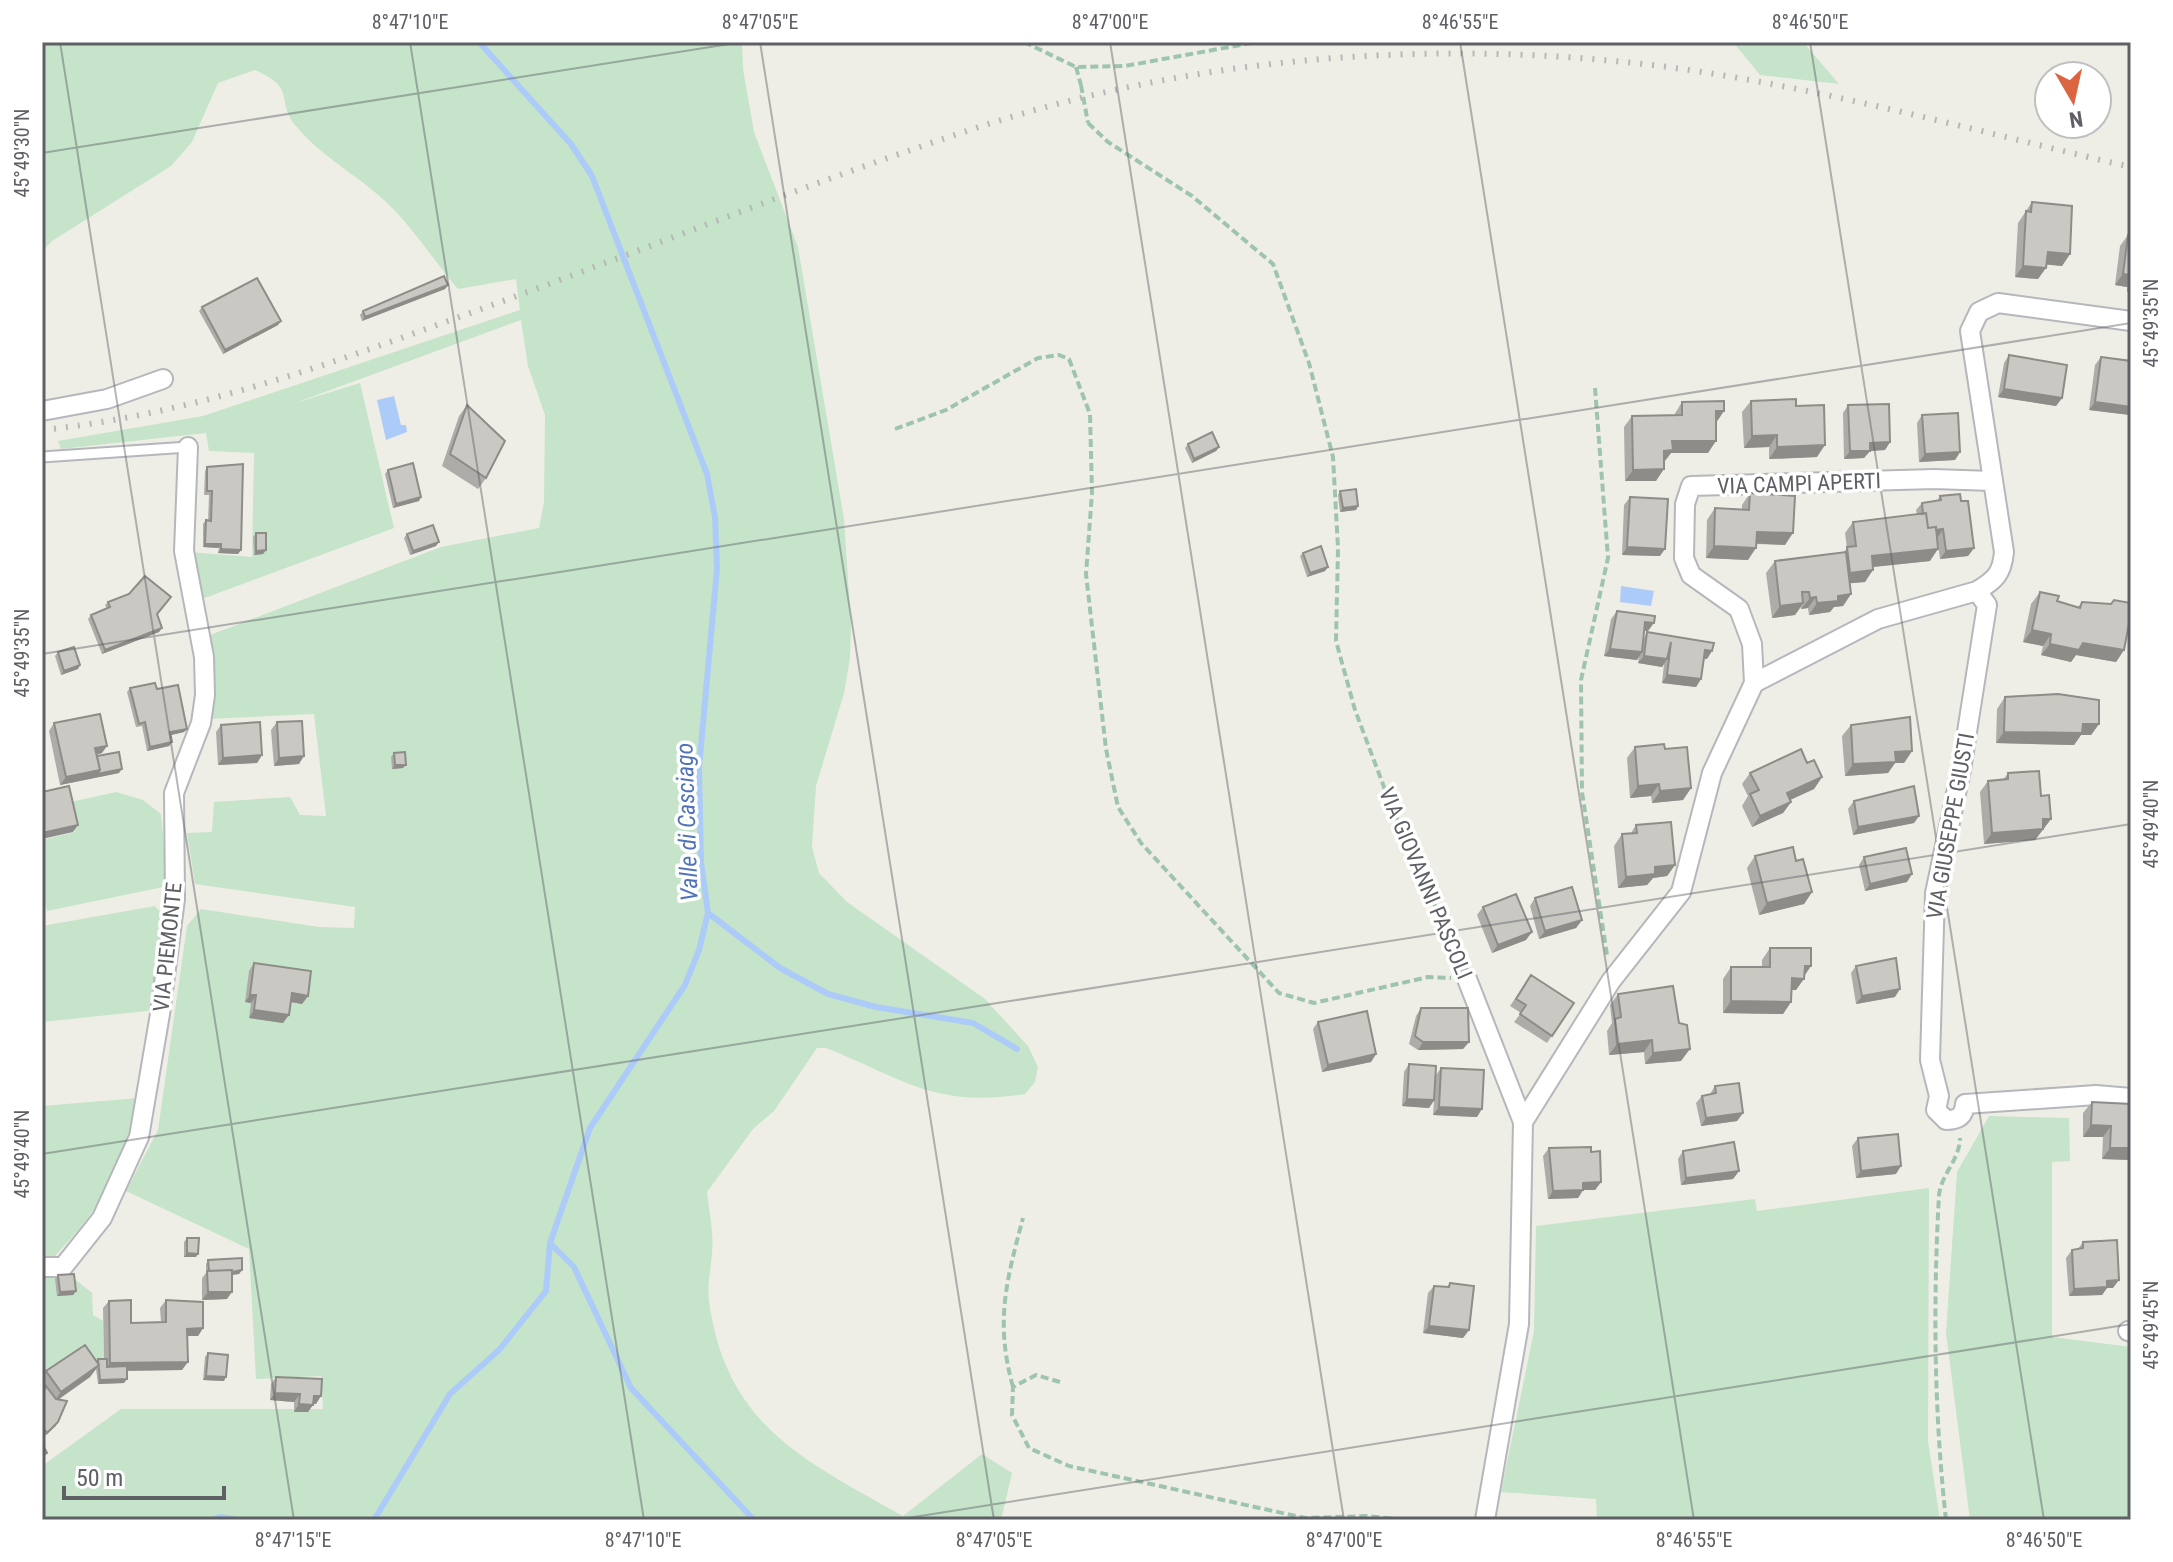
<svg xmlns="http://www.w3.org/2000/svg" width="2173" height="1562" viewBox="0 0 2173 1562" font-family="'Roboto Condensed',sans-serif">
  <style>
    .green { fill: #c5e4ca }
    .water { fill: #adcbf8 }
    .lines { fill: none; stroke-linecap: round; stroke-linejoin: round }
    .stream { stroke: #adcbf8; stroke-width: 6 }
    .lane-casing { stroke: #b6b7bc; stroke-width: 13 }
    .street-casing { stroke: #b6b7bc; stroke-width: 22 }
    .path { stroke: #9ec4b0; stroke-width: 4; stroke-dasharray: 8 4; stroke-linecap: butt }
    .lane { stroke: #fff; stroke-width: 9 }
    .street { stroke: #fff; stroke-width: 18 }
    .rail { stroke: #b6b7b7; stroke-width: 6; stroke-dasharray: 2 10; stroke-linecap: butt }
    .path-bridge { stroke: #9ec4b0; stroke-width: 4; stroke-dasharray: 8 4; stroke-linecap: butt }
    .wall { fill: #aeaca8 }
    .shaded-wall { fill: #8d8c88 }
    .building { fill: #cac8c3; stroke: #8d8c88; stroke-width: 2 }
    .ticks { fill: none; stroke: #5e6065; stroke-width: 2; stroke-opacity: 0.45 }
    .labels { text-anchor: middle; stroke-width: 7; stroke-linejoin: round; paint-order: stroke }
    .street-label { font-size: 22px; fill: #5e6065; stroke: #fff }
    .water-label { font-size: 24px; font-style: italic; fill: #5173ba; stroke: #fff }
    .neatline { fill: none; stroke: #5e6065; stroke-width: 3 }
    .ticks-label { font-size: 20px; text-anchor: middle; fill: #5e6065 }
  </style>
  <rect width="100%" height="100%" fill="#efeee6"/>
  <path class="green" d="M42,42H742L743,69L754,132L798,247L844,519L851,625L850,658L844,693L816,786L812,847L819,873L847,902L985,999L1028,1046L1038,1067L1035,1082L1025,1094C934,1108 906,1080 826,1048H817L774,1111L753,1129L707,1192C709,1211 714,1233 712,1253C711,1269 707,1284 709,1301C726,1426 804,1460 903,1516L982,1454L1012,1473L1001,1520H42V1466L121,1409H323L321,1376L256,1379L249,1249L126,1191L158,1130L187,926L201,909L319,927L354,928L355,907L195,884L187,833L212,832L214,802L290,797L300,815L326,816L314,714L208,719L212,684L210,635L441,547L539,528L544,502L545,415L528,366L521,320L295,403L360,383L394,528L202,599L189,552L252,557L254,453L209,451L206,433L61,449L58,441L203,416L520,310L516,279L458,289C432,259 408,219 377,194C350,171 319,154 296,126C275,101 298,89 255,70L218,83L192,142L171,166L52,241L42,251Z
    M1733,42H1803L1839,84L1760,75Z
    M116,792L143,800L161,814L168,886L47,911L42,887V840L75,832L66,803Z
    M155,906L166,919L156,1010L42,1022V926Z
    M138,1098C130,1165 100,1208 55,1256L42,1257V1106Z
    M1989,1116L2069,1118L2070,1161L2052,1162V1337L2131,1347V1520H1970L1946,1333L1957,1172Z
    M1929,1188L1928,1441L1940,1520H1597L1596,1499L1501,1492L1534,1331L1536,1226L1755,1199L1757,1211Z
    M42,1274L76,1280L92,1293L93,1315L103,1321L104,1363L42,1378Z"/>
  <path class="water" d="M394,396L401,425H406L407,432L386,440L377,400Z
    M1621,586L1654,591L1651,606L1620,602Z"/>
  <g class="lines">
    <path class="stream" d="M708,913L780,968L828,994L876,1007L973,1023L1017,1049
      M550,1243L574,1267L631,1388L754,1520
      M211,1520L220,1517L239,1520
      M374,1520L450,1394L499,1350L546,1291L550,1243L590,1128L685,985L699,950L708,913L701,862L699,768L717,569L715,517L707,474L592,176L571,144L479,42"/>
    <defs>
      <path id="lane" d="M42,457L188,447"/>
      <path id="street" d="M42,411L107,399L163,379
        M1754,683L1878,619L1977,591
        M1467,979L1523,1122L1519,1324L1485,1520
        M1965,1104C1964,1116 1958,1120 1946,1120L1936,1110L1939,1096L1930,1060L1935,893L1961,770L1987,605L1977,591C1995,580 2002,574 2004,552L1970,331L1979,312L1998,303L2131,321
        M1965,1104L2096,1095L2131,1098
        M1523,1122L1611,981L1681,892L1712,773L1754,683L1752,644L1739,609L1691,575L1684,558L1685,504L1691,486L1934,479L1992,481
        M42,1267H63L102,1218L139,1137L160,1014L175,899L174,793L201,723L205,695L204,657L184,551L188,447
        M2128,1331L2131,1332"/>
    </defs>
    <use href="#lane" class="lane-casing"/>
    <use href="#street" class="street-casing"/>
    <path class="path" d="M1024,42L1076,67L1125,66L1257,42
      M1076,67L1081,85
      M1088,123L1108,142L1192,196L1273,264L1309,363L1333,457L1338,548L1336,641L1355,710L1390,803L1460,963
      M1595,388L1608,558L1581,680L1582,792L1607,955
      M895,429L946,410L1038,358L1059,355L1069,359L1090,414L1092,493L1086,574L1106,749L1118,807L1141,843L1279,993L1314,1003L1428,977L1451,978
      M1060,1382L1036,1375L1013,1387L1012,1415L1029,1448L1069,1466L1305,1518L1367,1516L1407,1520
      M1013,1387C995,1322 1006,1282 1023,1218
      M1946,1520C1934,1412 1933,1303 1939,1195C1941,1175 1960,1159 1960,1138"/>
    <use href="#lane" class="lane"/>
    <use href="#street" class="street"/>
    <path class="rail" d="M42,430C188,415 322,367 459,317C632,255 804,184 979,127C1190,58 1423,39 1643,64C1807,83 1970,130 2131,167"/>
    <path class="path-bridge" d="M1081,85L1088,123"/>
  </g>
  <path class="wall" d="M2032,202L2070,254L2062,266L2046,264L2038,279L2015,277L2018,223Z
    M2128,235H2131V292H2127V287L2115,285L2120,246Z
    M448,285L445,289L362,321L360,315L363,311Z
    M202,307L278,325L223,354L199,311Z
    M2009,355L2062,398L2056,406L1998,397L2004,363Z
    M2101,357L2131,361L2130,415L2089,410L2095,365Z
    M1751,401L1796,406L1817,457L1769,459V447L1744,448L1742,412Z
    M1682,402L1716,423L1708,453H1671L1664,462L1656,481H1625L1624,427L1632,416L1674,415Z
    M467,405L486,478L478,489L442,466L459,416Z
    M1848,405L1890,442L1885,450L1870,451L1864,458L1844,459L1843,413Z
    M1922,415L1960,452L1955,460L1919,462L1917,423Z
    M1188,444L1219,447L1216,451L1192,463L1185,448Z
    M207,467L241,550L238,554L218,553L219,548L203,547V524L206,520L208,521L209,495H204L205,471Z
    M388,470L419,501L393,508L385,474Z
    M1340,491L1358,506L1356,510L1340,512L1338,495Z
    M1750,493L1785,545L1756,544L1748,560L1706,558L1707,520L1715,508L1742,509V505Z
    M1940,496L1961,501L1974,548L1968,556L1940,559L1937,537L1930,561L1873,567L1865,582L1850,583L1851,594L1843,606L1834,607L1830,612L1809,615L1808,608L1801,609V607L1795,615L1772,618L1766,573L1775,561L1843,553L1847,548L1845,533L1853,522L1917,514L1916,510L1922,503L1937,501Z
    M1630,497L1660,556L1622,555L1624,505Z
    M256,533L266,550L263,554L254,555L253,537Z
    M407,534L436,546L410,555L404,538Z
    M1303,553L1325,571L1307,577L1300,556Z
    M2040,592L2057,601L2078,607L2082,602L2124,650L2116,662L2076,655L2071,662L2041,655L2043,646L2023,642L2031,604Z
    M108,602L162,628L159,632L102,654L88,619L91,615L107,609L105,605Z
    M1617,611L1648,631H1644V638L1647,632L1707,659H1704L1701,679L1696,687L1662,683L1664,664L1662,667L1638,663L1639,656L1637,660L1604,656L1611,619Z
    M58,652L80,665L78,669L61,675L55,656Z
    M130,688L157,689L187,729L184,732L171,735L172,742L169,746L147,751L142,726L136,727L127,692Z
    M2005,697L2099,724L2091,735H2081L2074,745L1996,743L1997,709Z
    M277,722L299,764L274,766L271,730Z
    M54,723L102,753L96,755L97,756L119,773L60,785L49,731Z
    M221,725L262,755L257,763L218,765L216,732Z
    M1851,725L1912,751L1904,763H1895L1888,773L1845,776L1842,736Z
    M1635,747L1665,749L1691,788L1683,800L1652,803L1651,796L1630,798L1627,758Z
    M394,753L403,768L392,769L391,757Z
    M1807,763L1822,777L1814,789L1790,800L1791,802L1783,813L1752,827L1742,806L1748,796L1742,784L1750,773Z
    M2008,773L2041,796L2051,819L2035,840L1984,844L1980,792L1988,781L2003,780Z
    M1854,801L1919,816L1914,823L1853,835L1848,809Z
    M1636,825L1675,865L1667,876L1653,878L1647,885L1618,888L1614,846L1622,834L1631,833Z
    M1755,856L1796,861L1812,892L1804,904L1759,915L1747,868Z
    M1864,857L1907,882L1865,891L1859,865Z
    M1535,898L1582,920L1576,928L1539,939L1530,906Z
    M1483,907L1526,940L1492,953L1477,915Z
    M1770,948L1804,975L1796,990H1792L1791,1002L1783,1014L1723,1013V979L1731,967H1762V960Z
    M254,963L308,996L302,1004L291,1002L283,1023L249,1018L251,1003L245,1002L249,971Z
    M1856,966L1895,997L1856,1004L1851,973Z
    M1531,975L1574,1003L1547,1043L1514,1022L1521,1013L1510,1006Z
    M1618,994L1681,1061L1645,1064L1644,1052L1609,1055L1607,1031L1612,1023L1610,1005Z
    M1421,1008L1469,1042L1463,1049L1418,1050L1409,1044L1416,1016Z
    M1318,1022L1376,1054L1371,1062L1322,1072L1313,1029Z
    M1409,1064L1436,1075L1441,1068L1477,1117L1433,1115L1434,1101L1429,1108L1402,1106L1404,1072Z
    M1715,1086L1743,1113L1737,1121L1701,1126L1696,1103L1702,1096L1710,1094Z
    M2092,1102L2131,1104V1160L2102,1159L2103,1137H2083V1113Z
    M1858,1138L1896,1174L1856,1178L1852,1146Z
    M1549,1148L1591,1152L1601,1182L1595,1190H1583L1578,1198L1548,1199L1543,1156Z
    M1683,1151L1739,1171L1733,1179L1681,1185L1678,1159Z
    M187,1238L196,1257H184V1242Z
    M2083,1242L2113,1288H2107L2102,1295L2069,1296L2066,1258L2072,1250L2078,1249Z
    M208,1260L242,1270L239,1274L232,1275L227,1299L202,1300V1278L206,1273V1264Z
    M58,1275L76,1291L73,1295L57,1296L55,1279Z
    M1450,1283L1469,1330L1463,1338L1423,1333L1428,1293L1434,1286L1447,1287Z
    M166,1300L203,1328L198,1336H187L182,1370L127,1371L124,1383L98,1384L96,1369L90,1377L58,1400L56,1426L44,1437L42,1434V1394L44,1390L42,1388V1378L46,1371L96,1361L98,1359H104L103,1308L109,1301L131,1323L161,1322L160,1308Z
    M208,1353L224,1381L203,1380L205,1357Z
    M276,1377L316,1404H313L308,1412H294V1402L270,1400L271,1384Z"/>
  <path class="shaded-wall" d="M2048,252L2070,254L2062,266L2040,264Z
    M2023,266L2046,268L2038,279L2015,277Z
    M2123,274L2131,275V282L2127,287L2115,285Z
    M448,285L445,289L362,321L365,317Z
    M281,321L278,325L223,354L225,350Z
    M2004,389L2062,398L2056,406L1998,397Z
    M2095,402L2131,407V414L2130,415L2089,410Z
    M1716,411H1724L1716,423Z
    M1777,435L1769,447L1744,448L1752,436Z
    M1672,441H1716L1708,453H1671L1664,462H1655Z
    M1890,442L1885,450L1870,451L1864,458L1844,459L1850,451L1870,443Z
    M1825,445L1817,457L1769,459L1777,447Z
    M1219,447L1216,451L1192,463L1194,459Z
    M1960,452L1955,460L1919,462L1925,454Z
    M1664,469L1656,481H1625L1633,470Z
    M421,497L419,501L393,508L396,504Z
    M1358,506L1356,510L1340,512L1343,508Z
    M1943,529L1938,537L1920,539L1925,531Z
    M1757,532L1793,533L1785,545L1749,543Z
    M439,542L436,546L410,555L413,551Z
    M205,544H221L219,548L203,547Z
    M1714,546L1756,548L1748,560L1706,558Z
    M1627,547L1665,549L1660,556L1622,555Z
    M1974,548L1968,556L1940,559L1946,551Z
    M221,549L241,550L238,554L218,553Z
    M1938,549L1930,561L1863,568L1872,556Z
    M266,550L263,554L254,555L256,551Z
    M1328,567L1325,571L1307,577L1310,573Z
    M1873,570L1865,582L1842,584L1850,573Z
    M1851,594L1843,606L1834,607L1830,612L1809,615L1817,603L1838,596Z
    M1816,597L1808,608L1801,609L1810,598Z
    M1803,603L1795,615L1772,618L1780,606Z
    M1645,622L1654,623L1648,631L1640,630Z
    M162,628L159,632L102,654L105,650Z
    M2032,630L2051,634L2043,646L2023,642Z
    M2083,643L2124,650L2116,662L2076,655L2071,662L2041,655L2050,644Z
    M1610,649L1642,652L1637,660L1604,656Z
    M1705,650L1712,651L1707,659L1699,658Z
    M1644,656L1667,659L1662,667L1638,663Z
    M80,665L78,669L61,675L64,671Z
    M1667,675L1701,679L1696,687L1662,683Z
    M2083,724H2099L2091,735H2081L2074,745L1996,743L2004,732Z
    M187,729L184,732L167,736L170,732Z
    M172,742L169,746L147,751L150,747Z
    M107,746L102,753L90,756L95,748Z
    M1912,751L1904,763H1895L1888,773L1845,776L1853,764L1895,752Z
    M262,755L257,763L218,765L223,758Z
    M304,756L299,764L274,766L279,758Z
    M395,765H406L403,768L392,769Z
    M122,769L119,773L60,785L66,777L100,770Z
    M1822,777L1814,789L1779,805L1787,793Z
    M1659,784L1651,796L1630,798L1638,786Z
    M1691,788L1683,800L1652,803L1660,791Z
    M1791,802L1783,813L1752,827L1760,816Z
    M1919,816L1914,823L1853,835L1858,827Z
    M2043,819H2051L2035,840L1984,844L1992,833Z
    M78,825L73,832L42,839V833Z
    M1675,865L1667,876L1653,878L1647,885L1618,888L1626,877L1655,867Z
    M1912,874L1907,882L1865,891L1870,884Z
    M1812,892L1804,904L1759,915L1767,903Z
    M1582,920L1576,928L1539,939L1545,931Z
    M1532,932L1526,940L1492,953L1498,945Z
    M1805,966H1811L1803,978Z
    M1792,978L1804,979L1796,990H1784Z
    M1900,989L1895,997L1856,1004L1862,996Z
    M292,993L308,996L302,1004L286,1001Z
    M250,995H256L251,1003L245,1002Z
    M1731,1001L1791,1002L1783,1014L1723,1013Z
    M254,1010L289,1015L283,1023L249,1018Z
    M1652,1040L1644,1052L1609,1055L1617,1044Z
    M1423,1042H1469L1463,1049L1418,1050Z
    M1690,1049L1681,1061L1645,1064L1653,1053Z
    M1376,1054L1371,1062L1322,1072L1328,1065Z
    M1407,1099L1434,1100L1429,1108L1402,1106Z
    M1439,1107L1482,1109L1477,1117L1433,1115Z
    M1743,1113L1737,1121L1701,1126L1706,1118Z
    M2091,1125L2111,1126L2103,1137H2083Z
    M2110,1148H2131V1160L2102,1159Z
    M1901,1166L1896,1174L1856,1178L1861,1171Z
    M1739,1171L1733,1179L1681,1185L1686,1178Z
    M1601,1182L1595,1190H1583L1578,1198L1548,1199L1553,1191L1583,1183Z
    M187,1253L198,1254L196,1257H184Z
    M242,1270L239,1274L208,1278L209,1274Z
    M2119,1280L2113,1288H2107L2102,1295L2069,1296L2074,1289L2107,1281Z
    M76,1291L73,1295L57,1296L60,1292Z
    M208,1292H232L227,1299L202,1300Z
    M1429,1326L1469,1330L1463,1338L1423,1333Z
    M203,1328L198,1336H181L187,1329Z
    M188,1362L182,1370L104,1371L110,1363Z
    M99,1365L90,1377L53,1403L61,1392Z
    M206,1376L226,1377L224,1381L203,1380Z
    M127,1379L124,1383L98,1384L100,1380Z
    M275,1393L300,1394L294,1402L270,1400Z
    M314,1396H321L316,1404H308Z
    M299,1404L313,1405L308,1412H294Z"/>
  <path class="building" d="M2032,202L2072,206L2070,254L2048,252L2046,268L2023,266L2026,211L2031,212Z
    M2128,235H2131V275L2123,274Z
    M444,276L448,285L365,317L363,311Z
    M257,278L281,321L225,350L202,307Z
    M2009,355L2067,365L2062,398L2004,389Z
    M2101,357L2131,361V407L2095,402Z
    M1796,399V406L1824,405L1825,445L1777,447V435L1752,436L1751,401Z
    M1724,401V411H1716V441H1672L1673,450L1664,451V469L1633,470L1632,416L1682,415V402Z
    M1889,404L1890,442L1870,443V451H1850L1848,405Z
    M467,405L505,441L486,478L450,454Z
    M1958,413L1960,452L1925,454L1922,415Z
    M1212,432L1219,447L1194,459L1188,444Z
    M413,463L421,497L396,504L388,470Z
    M243,464L241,550L221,549V544H205L206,520L211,521L212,491H207V467Z
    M1356,489L1358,506L1343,508L1340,491Z
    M1750,493L1795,496L1793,533L1757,532L1756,548L1714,546L1715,508L1749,510Z
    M1960,494L1961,501H1968L1974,548L1946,551L1943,529L1936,530V527L1928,528L1926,513L1923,514L1922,503L1941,500L1940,496Z
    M1630,497L1668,499L1665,549L1627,547Z
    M1926,513L1928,528L1936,527L1938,549L1872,556L1873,570L1850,573L1847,547L1856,546L1853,522Z
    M433,525L439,542L413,551L407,534Z
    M256,533H266V550L256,551Z
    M1321,546L1328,567L1310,573L1303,553Z
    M1846,552L1851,594L1838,596V601L1817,603L1816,597L1810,598L1809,592H1802L1803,603L1780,606L1775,561Z
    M145,576L171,597L157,614L162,628L105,650L91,615L110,607L108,602L129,594Z
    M2040,592L2059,596L2057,601L2080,608L2082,602L2111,604L2114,600L2131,603V613L2124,650L2083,643L2079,650L2050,644L2051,634L2032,630Z
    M1617,611L1655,616L1654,623L1645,622L1642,652L1610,649Z
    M1647,632L1714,643L1712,651L1705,650L1701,679L1667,675L1671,642L1667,659L1644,656Z
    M74,647L80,665L64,671L58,652Z
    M155,683L157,689L178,685L187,729L170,732L172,742L150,747L145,722L139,724L130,688Z
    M2058,694L2099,700V724H2083L2082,733L2004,732L2005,697Z
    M100,714L107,746L95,748L100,770L66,777L54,723Z
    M1910,717L1912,751L1895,752L1896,762L1853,764L1851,725Z
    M302,721L304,756L279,758L277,722Z
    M260,722L262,755L223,758L221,725Z
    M1664,744L1665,749L1687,747L1691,788L1660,791L1659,784L1638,786L1635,747Z
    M1801,749L1807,763L1814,760L1822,777L1787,793L1791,802L1760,816L1750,794L1759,790L1750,773Z
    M119,752L122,769L97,774L100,770L97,756Z
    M405,752L406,765H395L394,753Z
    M2039,771L2041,796L2049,795L2051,819H2043V829L1992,833L1988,781L2008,779V773Z
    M69,786L78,825L42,833V792Z
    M1914,786L1919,816L1858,827L1854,801Z
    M1671,822L1675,865L1655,867V874L1626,877L1622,834L1637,833L1636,825Z
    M1793,847L1796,861L1803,859L1812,892L1767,903L1755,856Z
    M1906,848L1912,874L1870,884L1864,857Z
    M1572,887L1582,920L1545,931L1535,898Z
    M1516,894L1532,932L1498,945L1483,907Z
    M1770,948H1811V966H1805L1804,979L1792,978L1791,1002L1731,1001V967H1770Z
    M1896,958L1900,989L1862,996L1856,966Z
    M254,963L311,971L308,996L292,993L289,1015L254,1010L256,995H250Z
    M1531,975L1574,1003L1552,1036L1520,1014L1526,1005L1516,999Z
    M1673,986L1679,1023L1687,1025L1690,1049L1653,1053L1652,1040L1617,1044L1615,1019L1621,1017L1618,994Z
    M1421,1008H1468L1469,1042H1423L1415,1036Z
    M1367,1011L1376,1054L1328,1065L1318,1022Z
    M1409,1064L1436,1066L1434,1100L1407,1099Z
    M1441,1068L1484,1070L1482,1109L1439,1107Z
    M1739,1083L1743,1113L1706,1118L1702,1096L1716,1093L1715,1086Z
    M2092,1102L2131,1104V1148H2110L2111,1126L2091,1125Z
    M1898,1134L1901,1166L1861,1171L1858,1138Z
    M1734,1142L1739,1171L1686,1178L1683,1151Z
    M1591,1147V1152L1600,1151L1601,1182L1583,1183V1190L1553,1191L1549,1148Z
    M187,1238H199L198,1254L187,1253Z
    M2117,1240L2119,1280L2107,1281V1287L2074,1289L2072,1250L2083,1248V1242Z
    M242,1258V1270L232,1272V1270L209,1271L208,1260Z
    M232,1270V1292H208L207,1271Z
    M74,1274L76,1291L60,1292L58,1275Z
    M1450,1283L1474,1286L1469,1330L1429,1326L1434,1286L1449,1287Z
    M131,1300V1323L166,1322V1300L203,1302V1328L187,1329L188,1362L110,1363L109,1301Z
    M85,1345L99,1365L61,1392L46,1371Z
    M208,1353L228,1355L226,1377L206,1376Z
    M98,1359H107V1367L127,1366V1379L100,1380Z
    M276,1377L322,1379L321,1396H314L313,1405L299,1404L300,1394L275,1393Z
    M46,1386L56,1399L67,1401L58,1422L47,1433L42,1427V1396Z
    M42,1443L47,1453L42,1455Z"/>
  <path class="ticks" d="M60,42L294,1520M410,42L644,1520M760,42L994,1520M1110,42L1344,1520M1460,42L1694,1520M1810,42L2044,1520M42,153L742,42M42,654L2131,323M42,1154L2131,824M895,1520L2131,1324"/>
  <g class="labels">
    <g class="street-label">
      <text transform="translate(1799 483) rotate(-2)" y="8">VIA CAMPI APERTI</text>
      <text transform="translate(1950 826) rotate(-80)" y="8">VIA GIUSEPPE GIUSTI</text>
      <text transform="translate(1426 883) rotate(67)" y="8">VIA GIOVANNI PASCOLI</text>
      <text transform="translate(167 947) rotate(-84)" y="8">VIA PIEMONTE</text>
    </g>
    <g class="water-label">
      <text transform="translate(687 822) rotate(-92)" y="8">Valle di Casciago</text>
    </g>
  </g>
  <rect width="2173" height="1562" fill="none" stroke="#ffffff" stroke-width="88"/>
  <g transform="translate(2073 100) rotate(171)"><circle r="38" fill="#ffffff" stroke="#bfbfc1" stroke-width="2"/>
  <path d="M0-6L14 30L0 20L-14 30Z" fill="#da6540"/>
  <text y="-12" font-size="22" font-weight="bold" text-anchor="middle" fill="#5e6065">N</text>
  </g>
  <path d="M64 1486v12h160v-12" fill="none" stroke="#5e6065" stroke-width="4"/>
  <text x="76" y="1486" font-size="24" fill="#5e6065" stroke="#ffffff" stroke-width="6" paint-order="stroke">50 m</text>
  <rect x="44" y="44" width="2085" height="1474" class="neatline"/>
  <g class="ticks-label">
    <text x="410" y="29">8°47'10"E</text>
    <text x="760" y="29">8°47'05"E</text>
    <text x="1110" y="29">8°47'00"E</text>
    <text x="1460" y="29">8°46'55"E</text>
    <text x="1810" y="29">8°46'50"E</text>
    <text transform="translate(22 153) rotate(-90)" y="7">45°49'30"N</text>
    <text transform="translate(2151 323) rotate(-90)" y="7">45°49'35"N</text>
    <text transform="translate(22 653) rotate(-90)" y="7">45°49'35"N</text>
    <text transform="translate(2151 824) rotate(-90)" y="7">45°49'40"N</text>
    <text transform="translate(22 1154) rotate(-90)" y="7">45°49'40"N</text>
    <text transform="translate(2151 1325) rotate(-90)" y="7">45°49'45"N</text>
    <text x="293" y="1547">8°47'15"E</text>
    <text x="643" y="1547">8°47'10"E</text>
    <text x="994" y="1547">8°47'05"E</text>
    <text x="1344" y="1547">8°47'00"E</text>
    <text x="1694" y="1547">8°46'55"E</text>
    <text x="2044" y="1547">8°46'50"E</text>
  </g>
</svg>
